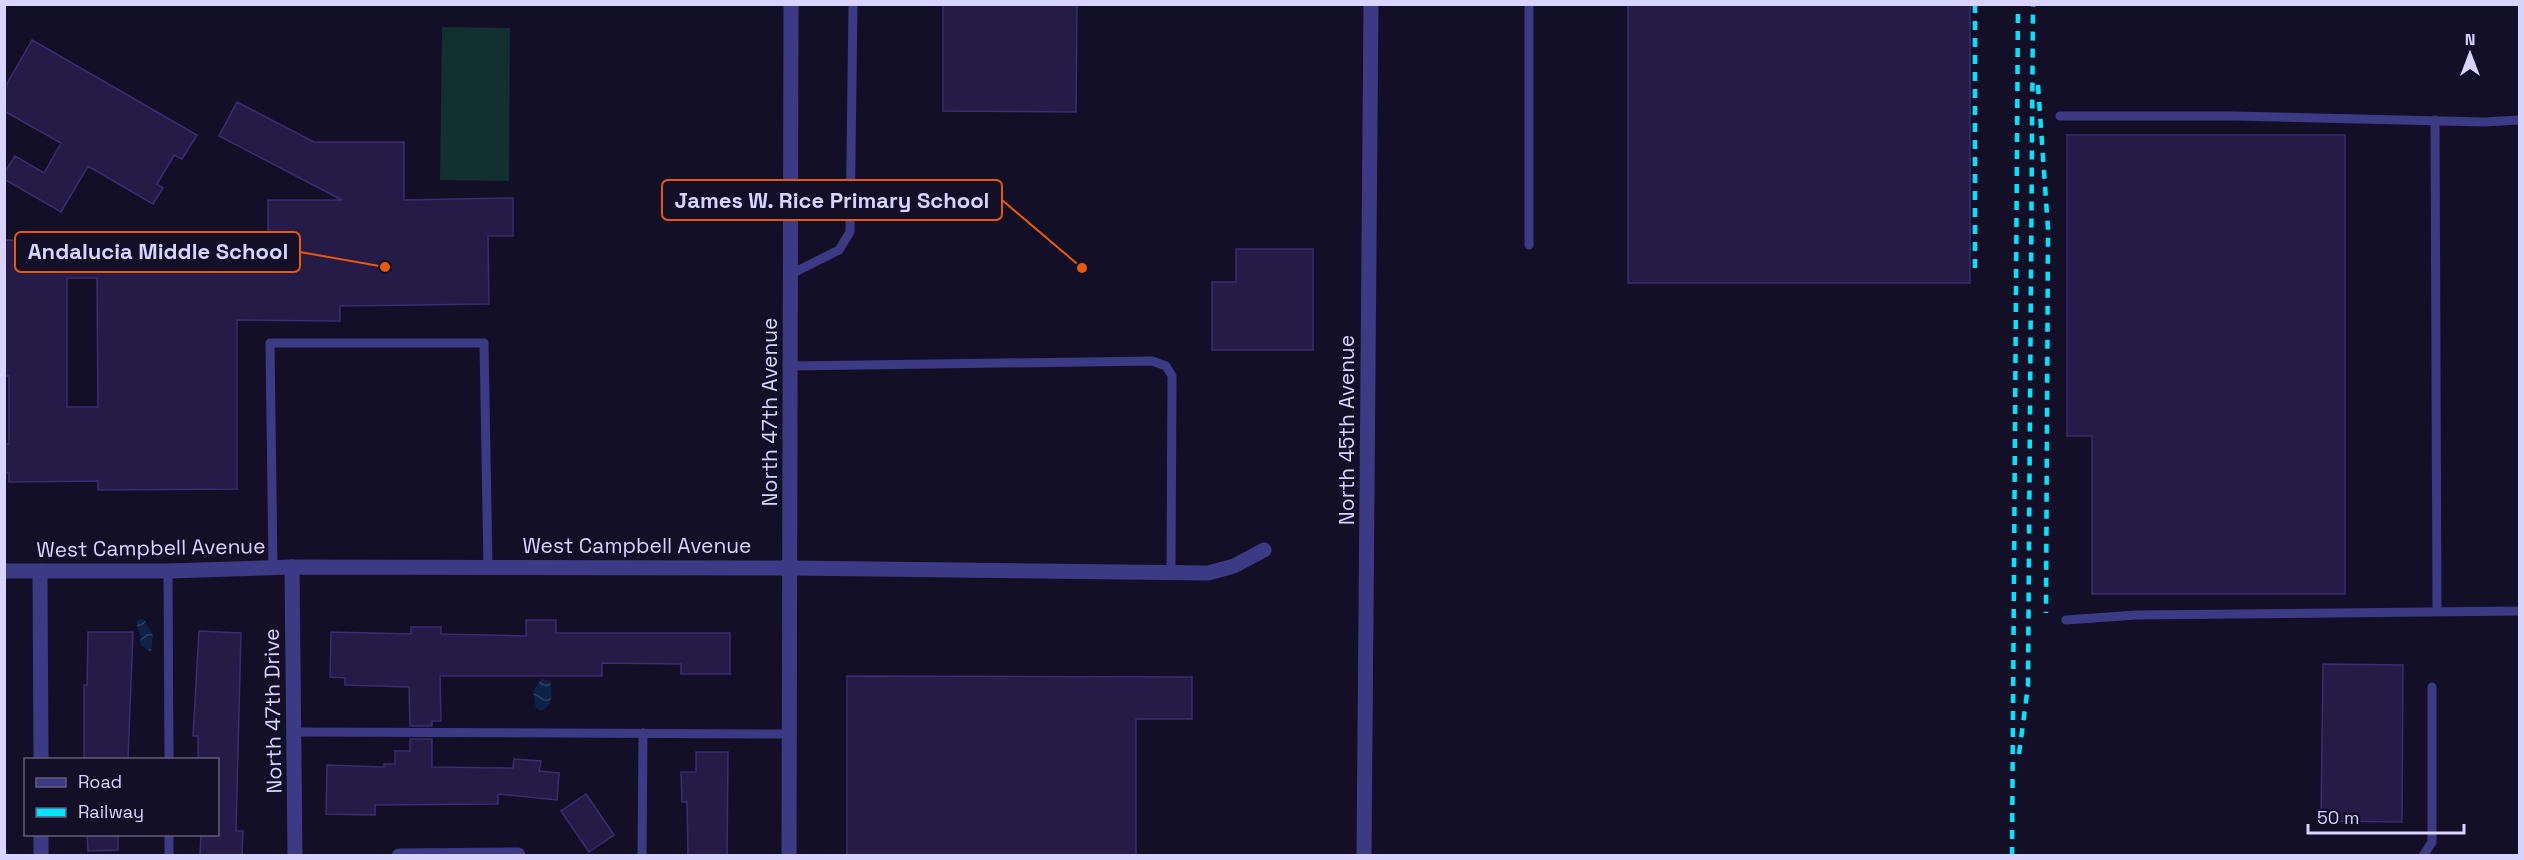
<svg xmlns="http://www.w3.org/2000/svg" width="2524" height="860" viewBox="0 0 2524 860" font-family="'Space Grotesk',sans-serif">
  <style>
    .pitch { fill: #12302f }
    .water { fill: url(#water-waves) }
    .building { fill: #241b47; stroke: #3b2d73; stroke-width: 1.5; fill-rule: evenodd }
    .lines { fill: none; stroke-linecap: round; stroke-linejoin: round }
    .service { stroke: #3d3a85; stroke-width: 9 }
    .minor { stroke: #3d3a85; stroke-width: 15 }
    .tertiary { stroke: #3d3a85; stroke-width: 15 }
    .rail { stroke: #00e5ff; stroke-width: 4.5; stroke-dasharray: 9 8; stroke-linecap: butt }
    .labels { text-anchor: middle; stroke-width: 4.5; stroke-linejoin: round; paint-order: stroke }
    .street-label { font-size: 21px; fill: #d9d4ff; stroke: #130f26 }
    .leader { fill: none; stroke: #e8590c; stroke-width: 2 }
    .callout-dot { fill: #e8590c; stroke: #130f26; stroke-width: 2 }
    .callout { fill: #130f26; stroke: #e8590c; stroke-width: 2 }
    .callout-label { font-size: 22px; text-anchor: middle; font-weight: bold; fill: #d9d4ff }
  </style>
  <defs>
    <pattern id="water-waves" width="16" height="10" patternUnits="userSpaceOnUse" patternTransform="scale(1.5)"><rect width="16" height="10" fill="#0c2248"/><path d="M0 5q4-4 8 0t8 0" fill="none" stroke="#2f4163"/></pattern>
  </defs>
  <rect width="100%" height="100%" fill="#130f26"/>
  <path class="pitch" d="M442,27L510,28L509,181L440,180Z"/>
  <path class="water" d="M141,619L145,621L153,636L151,652L140,644C142,633 136,630 137,621Z
    M541,679L550,681C553,693 553,706 541,711L536,708L533,692Z"/>
  <path class="building" d="M943,4H1077L1076,112L943,111Z
    M1628,4H1970V283H1628Z
    M32,40L197,135L182,159L174,155L157,184L163,188L153,204L88,166L61,212L4,179V173L15,156L44,173L61,143L4,111V89Z
    M237,102L314,142H404V200L513,198V236H488L489,304L340,306V321L237,320V489L98,490V481L9,482V473H4V444H9V376H4V240L108,241L102,237L225,236V238L268,239V200H342L219,136ZM67,278H97L98,407H67Z
    M2067,135H2345V594H2092V436H2067Z
    M1236,249H1313V350H1212V282H1236Z
    M526,620H556V633H730V674H681V664L602,663V676H440L441,721H432V726H410L409,687L345,685V678L330,677L331,632L411,634V627H441V634L526,636Z
    M199,631L241,633L236,831H243L242,855H200L201,834H218V759H198V736H193Z
    M88,632H133L128,759H84V685H87Z
    M2323,664L2403,665L2402,822L2321,821Z
    M847,676L1192,677V719H1136V855H847Z
    M410,739H432V767L513,768L514,759L541,761L539,771L559,773L557,800L498,794V804L375,805V815L326,814L327,765L384,767V764H395V751H410Z
    M696,752H728L727,855H688L687,802H682L681,772H696Z
    M586,794L614,835L589,852L561,811Z
    M87,834H118V850L88,851Z"/>
  <g class="lines">
    <path class="service" d="M1529,4V245
      M2060,116H2234L2484,122L2520,120
      M2435,120L2437,612
      M791,274L839,250L850,232L853,4
      M791,366L1152,361L1166,366L1172,376L1171,573
      M273,567L270,343H484L488,567
      M168,571L169,760
      M2066,620L2136,615L2520,611
      M294,732L790,734
      M169,834V856
      M642,856L643,733
      M2423,856L2432,842V687"/>
    <path class="minor" d="M292,567L295,856
      M790,568L1208,573L1234,566L1264,550
      M40,571L41,760
      M41,834V856
      M399,856L518,855
      M1364,856L1371,4"/>
    <path class="tertiary" d="M4,571H168L292,567L790,568
      M789,856L791,4"/>
    <path class="rail" d="M1975,4V270
      M2038,85L2048,229L2046,613
      M2019,754L2028,686L2033,4
      M2012,856L2018,4"/>
  </g>
  <g class="labels">
    <g class="street-label">
      <text transform="translate(770 412) rotate(-90)" y="7">North 47th Avenue</text>
      <text transform="translate(1347 430) rotate(-90)" y="7">North 45th Avenue</text>
      <text x="637" y="553">West Campbell Avenue</text>
      <text transform="translate(151 548) rotate(-1)" y="7">West Campbell Avenue</text>
      <text transform="translate(273 711) rotate(-91)" y="7">North 47th Drive</text>
    </g>
  </g>
  <path class="leader" d="M1082 268L1002 200M385 267L300 252"/>
  <g class="callout-dot">
    <circle cx="1082" cy="268" r="6"/>
    <circle cx="385" cy="267" r="6"/>
  </g>
  <g class="callout">
    <rect x="662" y="180" width="340" height="40" rx="6"/>
    <rect x="15" y="232" width="285" height="40" rx="6"/>
  </g>
  <g class="callout-label">
    <text x="832" y="208">James W. Rice Primary School</text>
    <text x="158" y="259">Andalucia Middle School</text>
  </g>
  <rect width="2524" height="860" fill="none" stroke="#d9d4ff" stroke-width="12"/>
  <rect x="24" y="758" width="195" height="78" fill="#130f26" stroke="#625e7d" stroke-width="1.5"/>
  <rect x="36" y="778" width="30" height="9" fill="#3d3a85" stroke="#625e7d" stroke-width="1.5"/>
  <text x="78" y="788" font-size="18" fill="#d9d4ff">Road</text>
  <rect x="36" y="808" width="30" height="9" fill="#00e5ff" stroke="#625e7d" stroke-width="1.5"/>
  <text x="78" y="818" font-size="18" fill="#d9d4ff">Railway</text>
  <g transform="translate(2470 54)" stroke="#130f26" stroke-width="4.5" paint-order="stroke">
  <path d="M0-4.5L10 22L0 15L-10 22Z" fill="#d9d4ff"/>
  <text y="-9" font-size="16" font-weight="bold" text-anchor="middle" fill="#d9d4ff">N</text>
  </g>
  <path d="M2308 824v9h156v-9" fill="none" stroke="#d9d4ff" stroke-width="3"/>
  <text x="2317" y="824" font-size="18" fill="#d9d4ff" stroke="#130f26" stroke-width="4.5" paint-order="stroke">50 m</text>
</svg>
